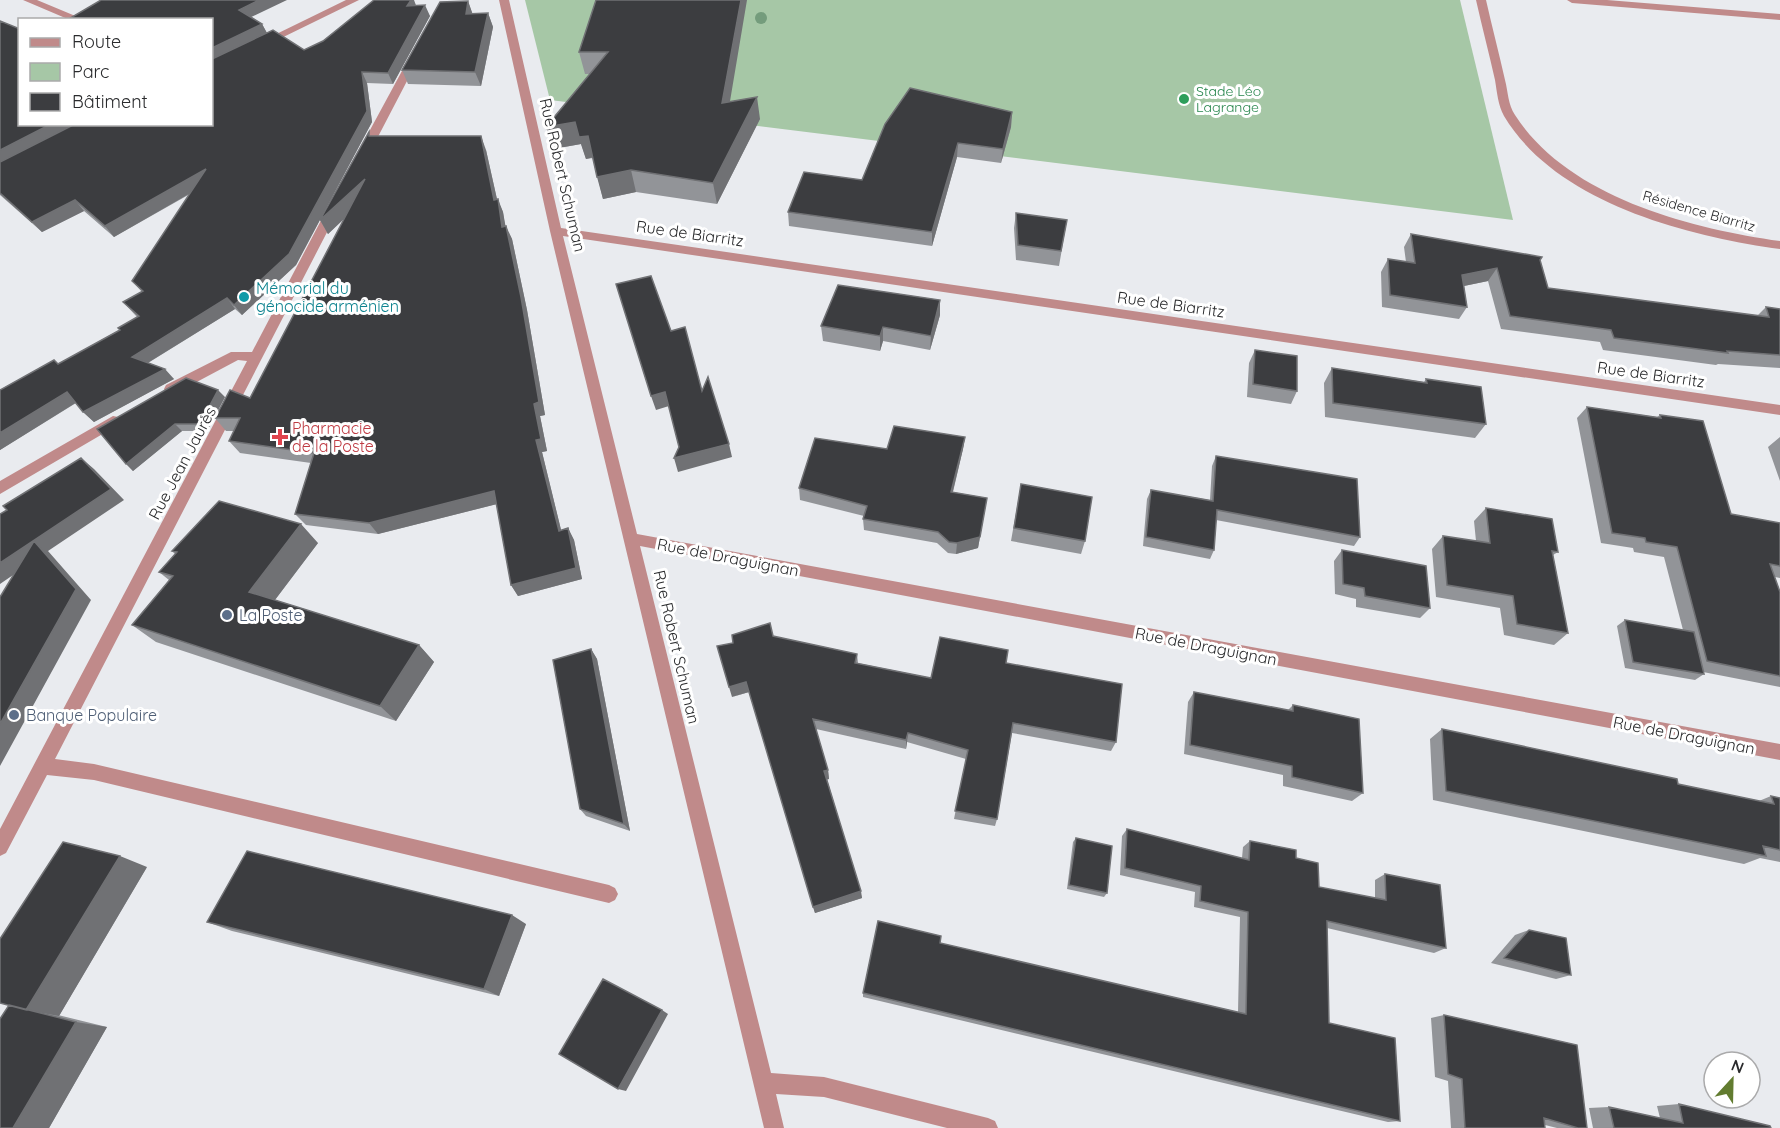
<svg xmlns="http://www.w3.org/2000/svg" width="1780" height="1128" viewBox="0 0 1780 1128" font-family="Quicksand,sans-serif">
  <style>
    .green { fill: #a6c7a6 }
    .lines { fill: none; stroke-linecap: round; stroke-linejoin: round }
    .minor { fill: #c08a8a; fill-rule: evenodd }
    .tree { fill: #749c7c }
    .wall { fill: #929498 }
    .shaded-wall { fill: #707174 }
    .building { fill: #3c3d40; stroke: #707174; stroke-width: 1.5 }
    .leisure-dot { fill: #2e9e5b; stroke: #fff; stroke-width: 2 }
    .culture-dot { fill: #0f9aa8; stroke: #fff; stroke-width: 2 }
    .health-dot { fill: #e0444e; stroke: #fff; stroke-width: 2 }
    .service-dot { fill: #5c6f8a; stroke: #fff; stroke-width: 2 }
    .labels { text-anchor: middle; stroke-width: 6; stroke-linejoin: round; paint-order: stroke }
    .far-leisure-label { font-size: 14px; fill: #27864d; stroke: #fff; text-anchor: start }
    .far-street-label { font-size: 14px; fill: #2a2b2d; stroke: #fff }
    .street-label { font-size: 16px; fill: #2a2b2d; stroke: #fff }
    .culture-label { font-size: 16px; fill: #0d838f; stroke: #fff; text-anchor: start }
    .health-label { font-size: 16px; fill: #be3a42; stroke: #fff; text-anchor: start }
    .service-label { font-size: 16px; fill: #4e5e75; stroke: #fff; text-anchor: start }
  </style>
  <rect width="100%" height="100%" fill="#e9ebef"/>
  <path class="green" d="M525,0H1460L1513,220L550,100Z"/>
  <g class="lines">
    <path class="minor" d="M23,0H37L85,20H70Z
      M346,0H359L267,45L258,43Z
      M499,0H509L561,228L1780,405V415L563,236L637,534L1780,744V760L640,546L771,1073L824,1077L988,1118L995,1121L998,1128H947L824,1097L776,1094L784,1128H764L550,231Z
      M1476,0H1486C1492,27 1499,53 1505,80C1508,91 1508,105 1515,115C1568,197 1689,228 1780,241V249C1687,236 1556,203 1504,116C1498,105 1497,92 1495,80C1489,53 1482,27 1476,0Z
      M1567,0H1607L1780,14V20L1572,3Z
      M414,55L419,58L369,154L363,157L359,156L357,154L409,58Z
      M333,205L339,209L55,759L94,764L609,885L615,888L618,894L615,900L609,903L94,780L47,775L6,853L0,856V829L247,361L238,360L176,393H166L164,389L166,385L231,352H252L327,209Z
      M113,416L118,417L120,421L118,425L0,494V481Z"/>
  </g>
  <circle class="tree" cx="761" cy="18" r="6"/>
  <path class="wall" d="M596,0L730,102L760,119L717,204L636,192L603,199L593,158L586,159L581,144L553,149L546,127L590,74H585L579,52Z
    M468,1L472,13H488L493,27L481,86L408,84L402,70Z
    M416,5L430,16L393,84L367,83L372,122L296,265L242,315L235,309L148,363L174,379L94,422L83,412L76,403L0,450V390L58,364L119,330L137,317L123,302L142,292L132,281L190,194L114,237L84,211L42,232L0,195V21L20,124H212L252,17L262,24L267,33L304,50Z
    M1012,112L1011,127L1001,163L957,157L932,246L789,226L788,212Z
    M371,136L486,150L497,199L503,212L505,226L512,239L527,310L545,415L540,416L547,451L542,452L561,530L568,528L574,540L582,579L518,596L511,585L497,504L378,534L306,525L295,514L311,463L240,453L229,441L234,431H226L215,418L250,398L344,219L328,234L320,220Z
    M1016,213L1067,220L1059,266L1016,260L1014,228Z
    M1411,234L1540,260L1548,288L1757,316L1766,307L1780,309V368L1718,364L1716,365L1603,350L1600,342L1501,329L1488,281L1464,286L1467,307L1459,319L1382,307L1381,272L1388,259L1406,262L1404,247Z
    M940,315L930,350L883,341L880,351L823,341L821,326Z
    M1255,350L1297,391L1291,404L1247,397L1249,363Z
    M1332,368L1424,382L1426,379L1486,424L1475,438L1325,417L1324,383Z
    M225,397L207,431H182L133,471L97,429Z
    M1587,407L1657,417L1660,415L1731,514L1780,523V578L1775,577L1780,592V687L1703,672L1704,674L1695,680L1625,668L1617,626L1625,620L1683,630L1664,557L1634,552L1633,548L1601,543L1577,418Z
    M965,437L963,449L953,492L987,498L978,548L956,554L948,553L937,543L864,530L863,519L864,516L800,500L799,488L887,449Z
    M1780,437V481L1768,447Z
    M1216,456L1360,537L1354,546L1216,520L1214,550L1210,559L1143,546L1147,499L1151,490L1210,500L1212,466Z
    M1021,484L1085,541L1081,554L1011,541Z
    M1486,508L1558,552L1553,555L1568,633L1554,645L1504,635L1500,608L1436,597L1432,549L1443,536L1476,541L1474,521Z
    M318,543L275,600L419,645L434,662L396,721L156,642L132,625L169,580L159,572L175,554L172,551Z
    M1342,550L1430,608L1420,618L1356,607V599L1335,594L1334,561Z
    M591,649L597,659L630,831L586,816L580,809Z
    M857,654L858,663L931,678L1006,663L1116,742L1111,751L1012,733L997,819L995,826L954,819L966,759L907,742L906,749L816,729L828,770L829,779H827L862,898L815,913L749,692L732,697Z
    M1194,692L1288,710L1293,705L1363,793L1352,801L1283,786V775L1184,754L1188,702Z
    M1442,729L1678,784L1759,801L1771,796L1780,798V862L1760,858L1744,864L1433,800L1430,739Z
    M1127,829L1242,858L1243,847L1250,841L1296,858L1319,887L1375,898V880L1385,874L1446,948L1434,953L1327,928L1329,1023L1400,1121L1388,1122L863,997V993L940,943L1238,1012L1240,917L1194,907L1195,892L1120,875L1122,836Z
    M1076,838L1107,893L1104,897L1067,889L1073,842Z
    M147,867L59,1016L58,1015L107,1027L49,1128H0L9,1005Z
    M207,922L526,924L499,996L232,931Z
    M1529,930L1571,975L1556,979L1491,963L1515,935Z
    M1444,1015L1587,1128H1557L1545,1125V1128H1451L1448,1081L1435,1077L1431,1018Z
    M1679,1104L1771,1128H1593L1589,1108L1609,1107L1660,1118L1657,1106Z"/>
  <path class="shaded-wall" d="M259,0H287L245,20L239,10Z
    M411,0H414L417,8L407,6Z
    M741,0H747L726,125L722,103Z
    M468,1L473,15L466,14Z
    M425,5L430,16L393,84L388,73Z
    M488,13L493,27L481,86L475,72Z
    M262,24L268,35L212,62V48Z
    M362,72L367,83L372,122L296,265L242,315L234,305Z
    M757,97L760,119L717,204L713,183Z
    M1012,112L1011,127L1001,163L1003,149Z
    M575,122L588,136L594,157L586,159L581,144L553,149L546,127Z
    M51,124H81L0,165V150Z
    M481,136L486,150L500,213L494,200Z
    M958,143L957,157L932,246V232Z
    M206,169L213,180L114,237L105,226Z
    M631,170L636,192L603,199L597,177Z
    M365,179L372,192L328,234L320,220Z
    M498,199L503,212L508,240L502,227Z
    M75,200L84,211L42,232L32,222Z
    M506,226L512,239L527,310L545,415L540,416L547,451L542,452L564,542L559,531L536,440Z
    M1497,268L1488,281L1454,288L1462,275Z
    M227,298L235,309L141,367L132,357Z
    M940,300V315L930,350L931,336Z
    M883,327V341L880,351V336Z
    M165,369L174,379L94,422L83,412Z
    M218,390L225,397L207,431L200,424Z
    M67,392L77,402L0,450V433Z
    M665,392L669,406L656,410L651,396Z
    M175,424L182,431L133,471L126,464Z
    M965,437L963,449L950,503L951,492Z
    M729,444L732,457L678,472L674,458Z
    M81,458L94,469L124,500L48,551L91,600L0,766V724L45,553L0,584V563Z
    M494,491L501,503L378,534L369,523Z
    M987,498L978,548L956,554L957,543Z
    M301,524L318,543L268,609L249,592Z
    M568,528L574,540L582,579L518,596L511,585Z
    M419,645L434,662L396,721L380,706Z
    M591,649L597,659L630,831L624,824Z
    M746,682L749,692L732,697L729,687Z
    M908,733L907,742L906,749V740Z
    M828,770L829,779L826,780L824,771Z
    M120,856L147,867L59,1016L26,1010Z
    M861,891L862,898L815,913L813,907Z
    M512,915L526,924L499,996L484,989Z
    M662,1010L668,1014L626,1091L618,1089Z
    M76,1022L107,1027L49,1128H13Z"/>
  <path class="building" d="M101,0H259L239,10L262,24L212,48V20H67Z
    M374,0H411L407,6L425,5L388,73L362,72L367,111L289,254L234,305L227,298L132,357L165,369L83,412L67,392L0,433V390L54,360L58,364L120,330L118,328L139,316L123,302L143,291L132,281L206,169L105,226L75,200L32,222L0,193V162L75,124H212V59L273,30L304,50L323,41Z
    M596,0H741L722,103L757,97L713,183L631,170L597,177L588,136L579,137L575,122L546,127L608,52H579Z
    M468,1L466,14L488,13L475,72L402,70L440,2Z
    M0,21L20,29V124H51L0,150Z
    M910,88L1012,112L1003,149L958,143L932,232L788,212L804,172L862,180L885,124Z
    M369,132V136H481L494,200L498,199L502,227L506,226L521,297L539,402L534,404L541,439L536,440L559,531L568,528L576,568L511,585L494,491L369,523L295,514L314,453L229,441L240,418H215L230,390L250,398L365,179L320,220Z
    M1016,213L1067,220L1061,251L1018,245Z
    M1411,234L1542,257L1540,260L1548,288L1769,317L1766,307L1780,309V355L1727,351L1728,353L1614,338L1611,330L1510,316L1497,268L1462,275L1467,307L1390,295L1388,259L1415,263Z
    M651,276L671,331L685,327L702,391L708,377L729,444L674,458L679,447L665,392L651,396L616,284Z
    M838,285L940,300L931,336L883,327L880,336L821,326Z
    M1255,350L1297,356V391L1253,384Z
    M1332,368L1427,383L1426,379L1481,387L1486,424L1333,403Z
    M186,378L218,390L200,424H175L126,464L97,429Z
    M1587,407L1661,418L1660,415L1703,421L1731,514L1780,523V566L1770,564L1780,592V676L1707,661L1677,547L1646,542L1645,538L1612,533Z
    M894,426L965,437L951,492L987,498L980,537L957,543L949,542L938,532L863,519L867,506L799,488L815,438L887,449Z
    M1216,456L1357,479L1360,537L1217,510L1214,550L1146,537L1151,490L1213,501Z
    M81,458L111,489L0,563V514L7,510L3,506Z
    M1021,484L1092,497L1085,541L1014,528Z
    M219,501L301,524L249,592L419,645L380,706L132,625L173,576L159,572L177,552L172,551Z
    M1486,508L1552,519L1558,552L1552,551L1568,633L1517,624L1513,596L1447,585L1443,536L1490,543Z
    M34,541L76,589L0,724V597Z
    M1342,550L1426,566L1430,608L1365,596L1364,588L1343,584Z
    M1625,620L1694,632L1704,674L1633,662Z
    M770,623L773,636L857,654L855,663L931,678L940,637L1008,650L1006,663L1122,684L1116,742L1013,723L997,819L955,811L968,750L908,733L906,740L813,719L828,770L824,771L861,891L813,907L746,682L729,687L717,646L733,643L732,635Z
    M591,649L624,824L580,809L553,660Z
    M1194,692L1293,711V705L1359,719L1363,793L1292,777V766L1190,745Z
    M1442,729L1677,779L1678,784L1774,804L1771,796L1780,798V850L1763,846L1766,856L1446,791Z
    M1127,829L1249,860L1250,841L1296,850V858L1318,863L1319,887L1386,900L1385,874L1440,885L1446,948L1327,921L1329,1023L1395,1038L1400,1121L863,993L878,921L941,936L940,943L1246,1014L1248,912L1200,901L1201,886L1125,868Z
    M1076,838L1112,846L1107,893L1069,885Z
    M63,842L120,856L26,1010L0,1003V939Z
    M247,851L512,915L484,989L207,922Z
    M1529,930L1566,938L1571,975L1504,958Z
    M603,979L662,1010L618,1089L559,1054Z
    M9,1005L76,1022L13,1128H0V1019Z
    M1444,1015L1577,1045L1587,1128H1578L1544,1118L1545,1128H1465L1462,1079L1448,1074Z
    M1679,1104L1770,1126L1771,1128H1614L1609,1107L1683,1123Z"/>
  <circle class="leisure-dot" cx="1184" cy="99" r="6"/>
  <circle class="culture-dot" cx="244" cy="297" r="6"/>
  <path class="health-dot" d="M277 428h6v6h6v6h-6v6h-6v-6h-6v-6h6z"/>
  <g class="service-dot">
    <circle cx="227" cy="615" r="6"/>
    <circle cx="14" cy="715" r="6"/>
  </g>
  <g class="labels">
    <g class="far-leisure-label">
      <text x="1196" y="96">Stade Léo<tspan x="1196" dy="16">Lagrange</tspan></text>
    </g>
    <g class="far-street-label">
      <text transform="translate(1699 211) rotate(16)" y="5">Résidence Biarritz</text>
    </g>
    <g class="street-label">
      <text transform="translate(563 175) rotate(77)" y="6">Rue Robert Schuman</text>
      <text transform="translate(690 233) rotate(8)" y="6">Rue de Biarritz</text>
      <text transform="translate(1171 304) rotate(8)" y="6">Rue de Biarritz</text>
      <text transform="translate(1651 374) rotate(8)" y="6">Rue de Biarritz</text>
      <text transform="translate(182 463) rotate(-62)" y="6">Rue Jean Jaurès</text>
      <text transform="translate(728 557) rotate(11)" y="6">Rue de Draguignan</text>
      <text transform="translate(1206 646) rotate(11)" y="6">Rue de Draguignan</text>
      <text transform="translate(677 647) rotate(77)" y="6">Rue Robert Schuman</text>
      <text transform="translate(1684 735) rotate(11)" y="6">Rue de Draguignan</text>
    </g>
    <g class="culture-label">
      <text x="256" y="294">Mémorial du<tspan x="256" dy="18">génocide arménien</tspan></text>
    </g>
    <g class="health-label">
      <text x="292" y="434">Pharmacie<tspan x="292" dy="18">de la Poste</tspan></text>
    </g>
    <g class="service-label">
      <text x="239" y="621">La Poste</text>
      <text x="26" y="721">Banque Populaire</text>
    </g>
  </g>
  <rect x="18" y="18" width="195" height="108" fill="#ffffff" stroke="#aaaaab" stroke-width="1.5"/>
  <rect x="30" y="38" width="30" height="9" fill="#c08a8a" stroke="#aaaaab" stroke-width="1.5"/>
  <text x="72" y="48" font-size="18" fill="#2a2b2d">Route</text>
  <rect x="30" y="63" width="30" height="18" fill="#a6c7a6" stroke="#aaaaab" stroke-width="1.5"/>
  <text x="72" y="78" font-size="18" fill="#2a2b2d">Parc</text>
  <rect x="30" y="93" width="30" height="18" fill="#3c3d40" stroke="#aaaaab" stroke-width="1.5"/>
  <text x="72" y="108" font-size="18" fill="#2a2b2d">Bâtiment</text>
  <g transform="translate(1732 1080) rotate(22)"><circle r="28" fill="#ffffff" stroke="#aaaaab" stroke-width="1.5"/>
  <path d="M0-4.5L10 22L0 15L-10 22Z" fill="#627c30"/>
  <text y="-9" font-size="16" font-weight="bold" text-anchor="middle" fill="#2a2b2d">N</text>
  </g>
</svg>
